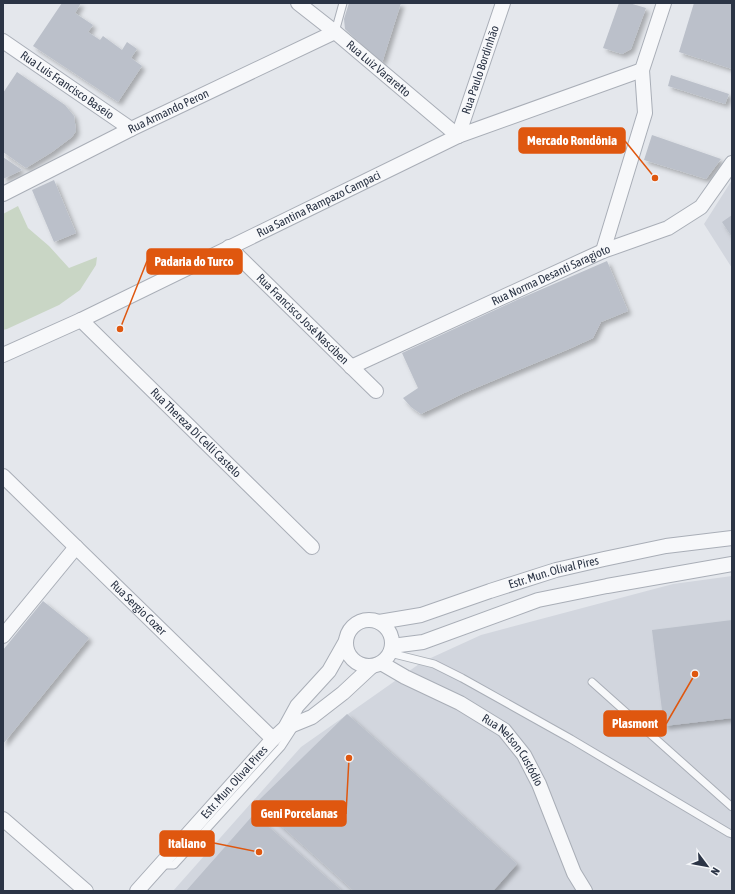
<svg xmlns="http://www.w3.org/2000/svg" width="735" height="894" viewBox="0 0 735 894" font-family="'Asap Condensed',sans-serif">
  <style>
    .built { fill: #d2d6de }
    .green { fill: #c9d6c5 }
    .building { fill: #bbc0ca; filter: url(#shadow) }
    .lines { fill: none; stroke-linecap: round; stroke-linejoin: round }
    .service-casing { stroke: #a9aeb7; stroke-width: 9 }
    .minor-casing { stroke: #a9aeb7; stroke-width: 16 }
    .service { stroke: #f7f8fa; stroke-width: 7 }
    .minor { stroke: #f7f8fa; stroke-width: 14 }
    .labels { text-anchor: middle; stroke-width: 3; stroke-linejoin: round; paint-order: stroke }
    .street-label { font-size: 12px; fill: #2b3445; stroke: #f4f6f9 }
    .leader { fill: none; stroke: #df570f; stroke-width: 1.5 }
    .callout-dot { fill: #df570f; stroke: #f4f6f9; stroke-width: 1.5 }
    .callout { fill: #df570f; stroke: #df570f; stroke-width: 1.5 }
    .callout-label { font-size: 13px; text-anchor: middle; font-weight: bold; fill: #fff }
  </style>
  <defs>
    <filter id="shadow"><feDropShadow dx="3.5" dy="3.5" stdDeviation="2" flood-color="#0004"/></filter>
  </defs>
  <rect width="100%" height="100%" fill="#e4e7ec"/>
  <path class="built" d="M732,180V268L704,224Z
    M732,576V891H173L301,747L422,662L481,635L673,584Z"/>
  <path class="green" d="M18,206L28,228L49,246L69,268L97,257L96,265L80,290L59,305L7,329L3,330V214Z"/>
  <path class="building" d="M62,3H81L75,13L93,25L88,32L100,40L103,36L122,50L127,42L137,49L131,58L142,66L118,102L33,46Z
    M349,3H401L382,63L347,31L345,29L344,19Z
    M619,3H629L646,8L631,49L622,54L603,48Z
    M694,3H732V69L679,52Z
    M17,72L65,105L74,116L76,131L72,137L52,152L26,168L3,152V93Z
    M671,75L729,94L725,104L668,86Z
    M652,135L721,159L706,179L644,160Z
    M3,157L22,170L3,179Z
    M54,180L76,233L54,242L32,190Z
    M732,215V237L722,222Z
    M607,261L628,311L601,322L593,338L569,349L509,374L464,393L421,414L411,407L403,398L418,388L402,353L519,299Z
    M43,601L89,638L3,744V650Z
    M732,620V718L664,726L652,630Z
    M347,714L517,864L493,891H354L256,803Z
    M254,814L342,891H186Z"/>
  <g class="lines">
    <defs>
      <path id="service" d="M335,32L343,3
        M390,653L434,664L462,678L571,739L729,833L732,834
        M592,682L732,807
        M162,865H174L281,747L294,727"/>
      <g id="minor">
        <path id="s1" d="M298,3L335,32L458,136"/>
        <path id="s2" d="M3,41L131,129"/>
        <path id="s3" d="M458,136L503,3"/>
        <path id="s4" d="M3,194L131,129L335,32"/>
        <path id="s5" d="M229,247L376,391"/>
        <path d="M603,251L645,113L642,70L664,3"/>
        <path id="s6" d="M81,320L312,547"/>
        <path id="s7" d="M3,355L81,320L458,136L642,70"/>
        <path id="s8" d="M351,367L603,251L668,228L701,207L732,163"/>
        <path id="s9" d="M3,476L273,739"/>
        <circle cx="369" cy="643" r="23"/>
        <path id="s10" d="M379,622L421,615L490,591L556,570L604,559L666,546L732,538"/>
        <path d="M3,636L76,547"/>
        <path d="M392,646L423,642L538,600L607,586L732,564"/>
        <path id="s11" d="M381,663L405,677L460,703L504,730L524,755L539,784L574,873L585,891"/>
        <path d="M285,728L312,717L343,693L371,667"/>
        <path d="M3,819L86,891"/>
        <path id="s12" d="M137,891L273,739L285,728L297,706L329,671L346,641"/>
      </g>
    </defs>
    <use href="#service" class="service-casing"/>
    <use href="#minor" class="minor-casing"/>
    <use href="#service" class="service"/>
    <use href="#minor" class="minor"/>
  </g>
  <g class="labels">
    <g class="street-label">
      <text dy="4" stroke="none"><textPath href="#s1" startOffset="104">Rua Luiz Vararetto</textPath></text>
      <text dy="4" stroke="none"><textPath href="#s3" startOffset="70">Rua Paulo Bordinhão</textPath></text>
      <text dy="4" stroke="none"><textPath href="#s2" startOffset="78">Rua Luis Francisco Baseio</textPath></text>
      <text dy="4" stroke="none"><textPath href="#s4" startOffset="185">Rua Armando Peron</textPath></text>
      <text dy="4" stroke="none"><textPath href="#s7" startOffset="350">Rua Santina Rampazo Campaci</textPath></text>
      <text dy="4" stroke="none"><textPath href="#s8" startOffset="220">Rua Norma Desanti Saragioto</textPath></text>
      <text dy="4" stroke="none"><textPath href="#s5" startOffset="103">Rua Francisco José Nasciben</textPath></text>
      <text dy="4" stroke="none"><textPath href="#s6" startOffset="161">Rua Thereza Di Celli Castelo</textPath></text>
      <text dy="4" stroke="none"><textPath href="#s10" startOffset="182">Estr. Mun. Olival Pires</textPath></text>
      <text dy="4" stroke="none"><textPath href="#s9" startOffset="189">Rua Sergio Cozer</textPath></text>
      <text dy="4" stroke="none"><textPath href="#s11" startOffset="161">Rua Nelson Custódio</textPath></text>
      <text dy="4" stroke="none"><textPath href="#s12" startOffset="146">Estr. Mun. Olival Pires</textPath></text>
    </g>
  </g>
  <path class="leader" d="M655 178L625 141M120 329L147 261M695 674L666 724M349 758L346 814M259 852L214 843"/>
  <g class="callout-dot">
    <circle cx="655" cy="178" r="4"/>
    <circle cx="120" cy="329" r="4"/>
    <circle cx="695" cy="674" r="4"/>
    <circle cx="349" cy="758" r="4"/>
    <circle cx="259" cy="852" r="4"/>
  </g>
  <g class="callout">
    <rect x="519" y="128" width="106" height="25" rx="4"/>
    <rect x="147" y="249" width="95" height="25" rx="4"/>
    <rect x="604" y="711" width="62" height="25" rx="4"/>
    <rect x="252" y="801" width="94" height="25" rx="4"/>
    <rect x="160" y="831" width="54" height="25" rx="4"/>
  </g>
  <g class="callout-label">
    <text x="572" y="145">Mercado Rondônia</text>
    <text x="194" y="266">Padaria do Turco</text>
    <text x="635" y="728">Plasmont</text>
    <text x="299" y="818">Geni Porcelanas</text>
    <text x="187" y="848">Italiano</text>
  </g>
  <rect width="735" height="894" fill="none" stroke="#2b3445" stroke-width="8"/>
  <g transform="translate(707 866) rotate(122)" stroke="#f4f6f9" stroke-width="3" paint-order="stroke">
  <path d="M0-3L7 15L0 10L-7 15Z" fill="#2b3445"/>
  <text y="-6" font-size="11" font-weight="bold" text-anchor="middle" fill="#2b3445">N</text>
  </g>
</svg>
